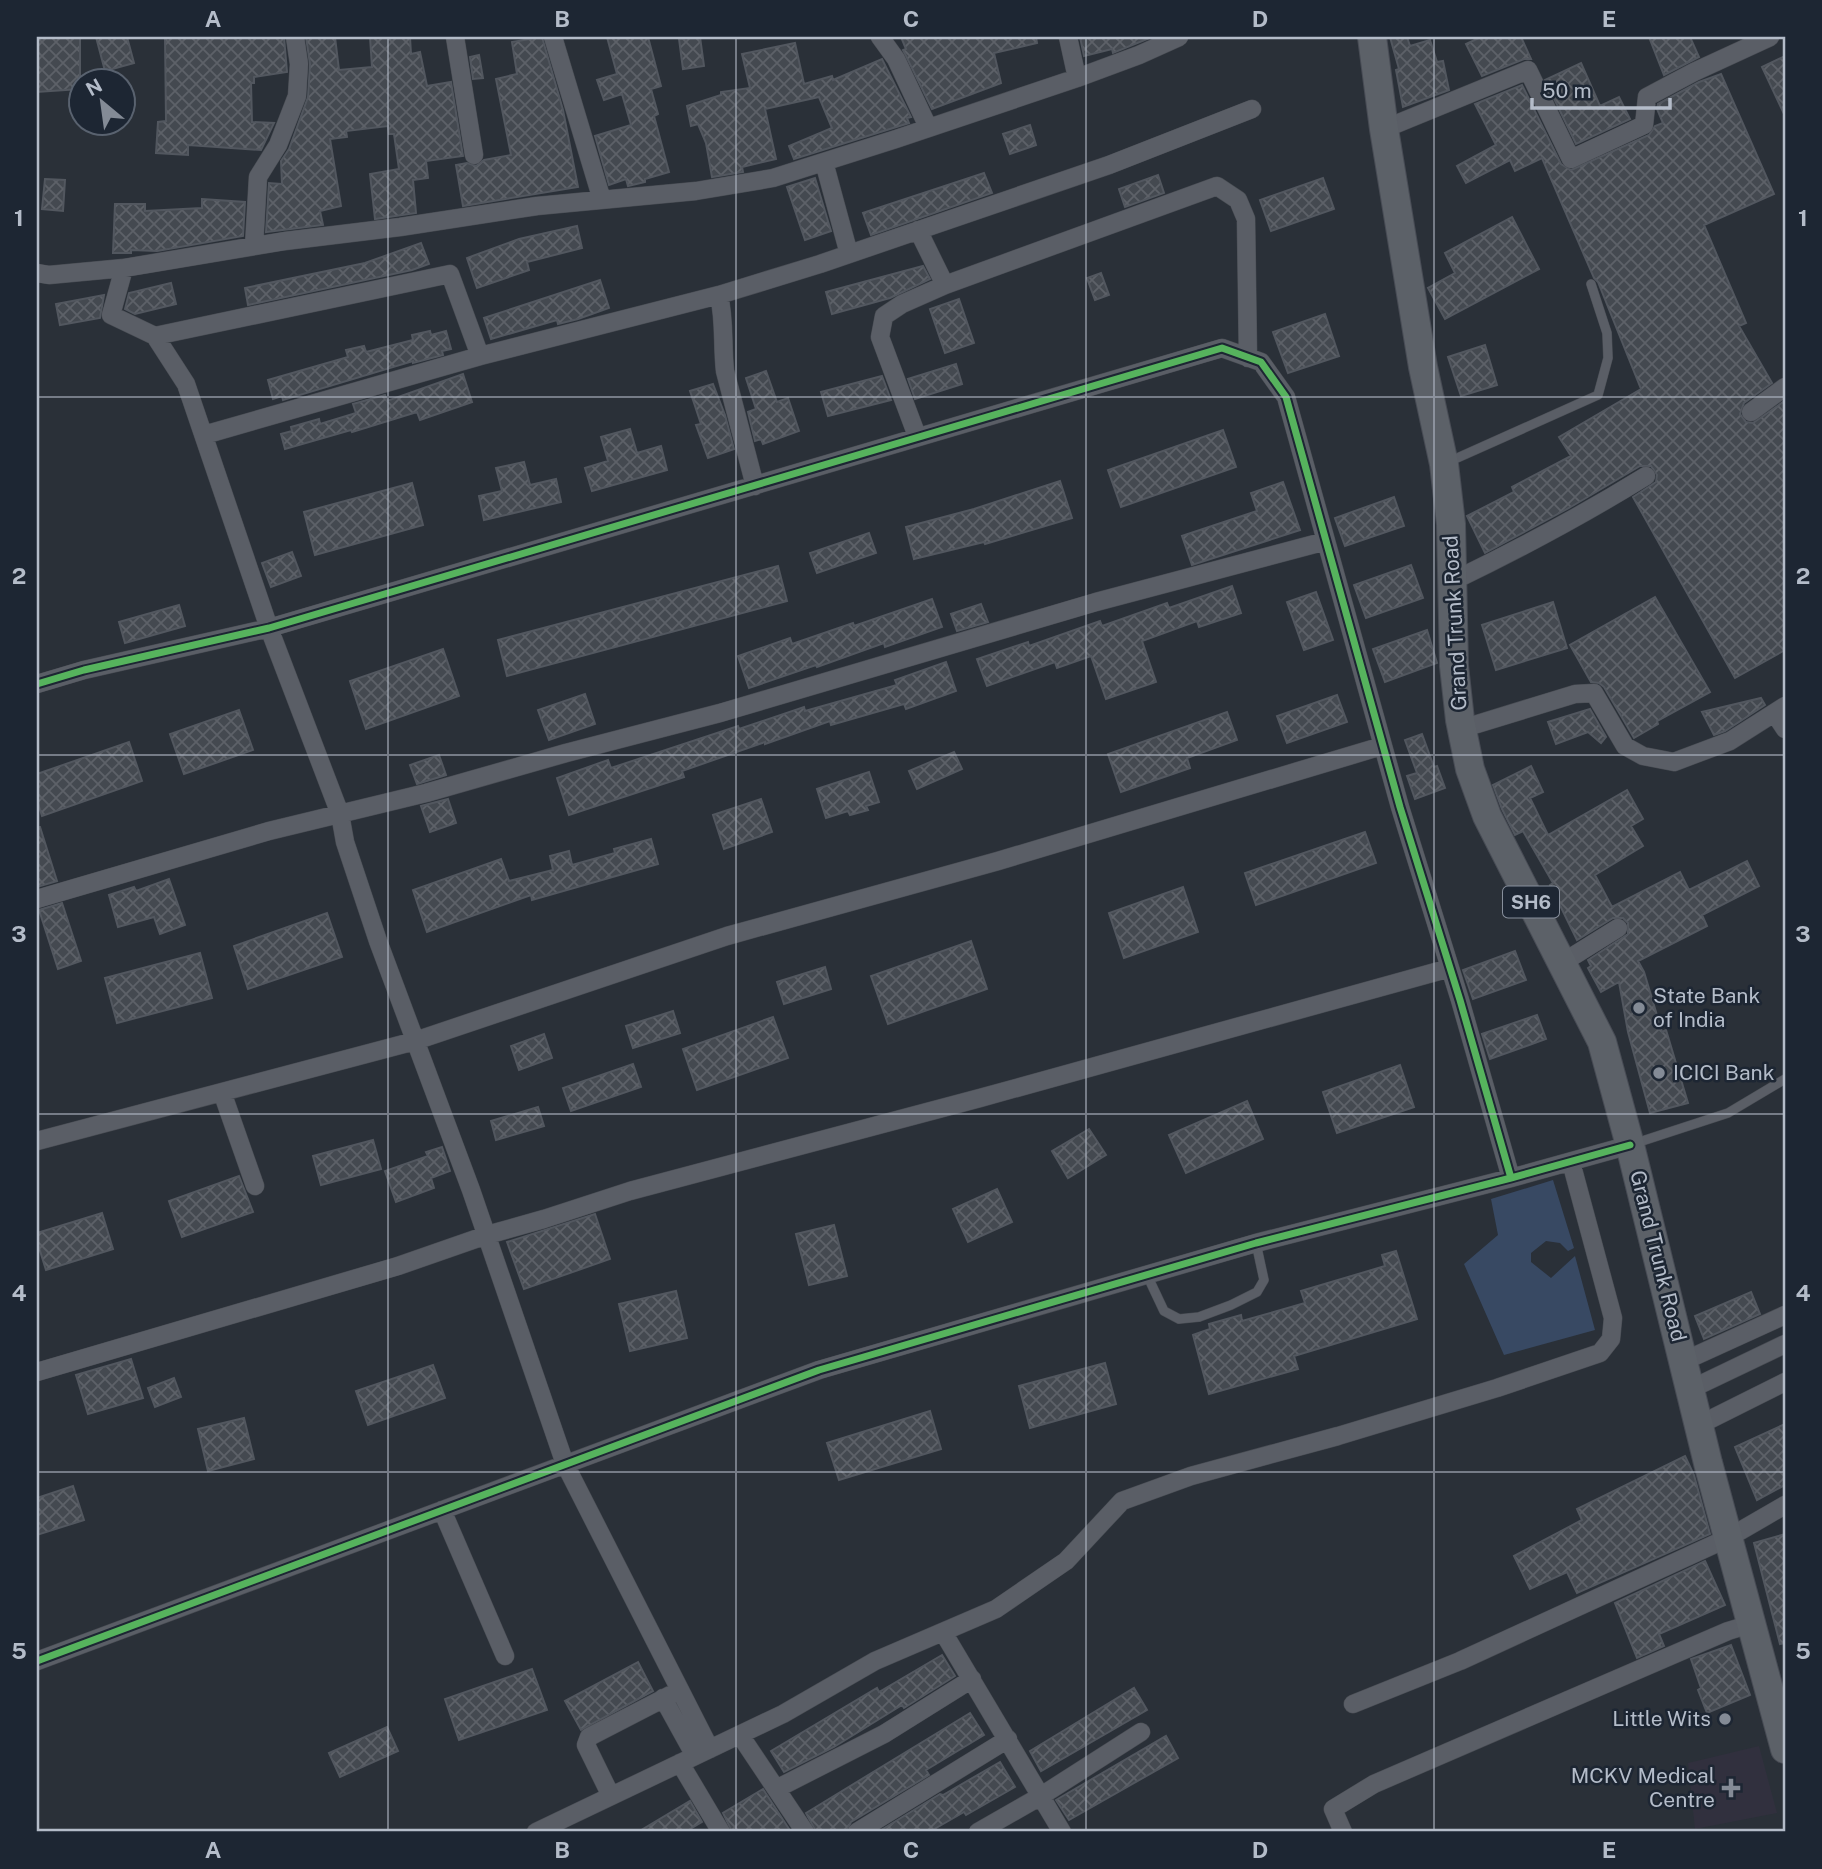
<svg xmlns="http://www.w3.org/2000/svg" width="1822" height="1869" viewBox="0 0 1822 1869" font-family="'Public Sans',sans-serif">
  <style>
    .medical { fill: #31303e }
    .water { fill: #384963 }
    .building { fill: url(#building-cross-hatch); stroke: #52575f; stroke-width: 2 }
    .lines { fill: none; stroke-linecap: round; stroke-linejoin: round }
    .service-casing { stroke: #484c53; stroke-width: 10 }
    .minor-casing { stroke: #484c53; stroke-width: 19 }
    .primary-casing { stroke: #484c55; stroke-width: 30 }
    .service { stroke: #5a5e66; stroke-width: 9 }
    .minor { stroke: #5a5e66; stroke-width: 18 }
    .primary { stroke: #5c6168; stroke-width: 28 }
    .cycleway-casing { stroke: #1d2633; stroke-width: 11 }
    .cycleway { stroke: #56b35d; stroke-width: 7 }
    .grid { fill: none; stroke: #b4bcc9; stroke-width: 2; stroke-opacity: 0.55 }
    .poi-dot { fill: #848b96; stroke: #1d2633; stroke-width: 2.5 }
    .labels { text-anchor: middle; stroke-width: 5; stroke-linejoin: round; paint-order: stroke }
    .shield { fill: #1d2633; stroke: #878f9c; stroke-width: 2 }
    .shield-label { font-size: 19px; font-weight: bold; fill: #b4bcc9 }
    .street-label { font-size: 21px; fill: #b4bcc9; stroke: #1d2633 }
    .poi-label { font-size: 21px; fill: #b4bcc9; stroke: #1d2633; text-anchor: start }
    .neatline { fill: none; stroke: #b4bcc9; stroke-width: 2.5 }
    .grid-label { font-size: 23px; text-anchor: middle; font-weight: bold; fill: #b4bcc9 }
  </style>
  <defs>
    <pattern id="building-cross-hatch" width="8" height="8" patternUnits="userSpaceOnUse" patternTransform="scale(1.75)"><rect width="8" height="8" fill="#444950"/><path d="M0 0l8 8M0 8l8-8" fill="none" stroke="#5d6168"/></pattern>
  </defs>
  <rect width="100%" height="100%" fill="#2a3038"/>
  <path class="medical" d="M1759,1746L1777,1813L1695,1829L1688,1763Z"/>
  <path class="water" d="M1553,1180L1574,1248L1568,1251L1560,1243L1546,1241L1531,1253V1262L1551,1278L1575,1256L1595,1330L1504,1355L1464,1264L1498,1235L1491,1199Z"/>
  <path class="building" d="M37,37H80V89L37,92Z
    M96,37H127L134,63L105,71Z
    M165,37H284L287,72L254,77V83H251L252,122L274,123L261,150L188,145V155L156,153L158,122L166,121Z
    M306,37H335L339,70L372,67L370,37H410L411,54L420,52L427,86L451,82L463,156L426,161L428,178L413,180L416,213L375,219L370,174L399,169L394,134H389L388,126L346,131L347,137L330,139L341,206L320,211L323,225L266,232L269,183L282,184L281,161L289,149L308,97L310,64Z
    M542,37L563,110L578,187L463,206L456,165L467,163L476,166L484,160L511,155L496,79L517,74L512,42Z
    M607,37H648L661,86L651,89L658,114L654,116L669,172L645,179V182L628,186L626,179L609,185L595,136L631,125L622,94L604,100L597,80L617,74Z
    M700,37L704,66L683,69L679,39Z
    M901,37H1036L1037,43L994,53L1001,83L932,109L903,50L906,49Z
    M1080,37H1152L1113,53L1112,49L1084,56Z
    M1390,37H1407L1410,46L1430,40L1437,62L1443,61L1449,90L1403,107L1396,70L1399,69Z
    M1481,37H1521L1531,59H1524L1482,76L1466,44Z
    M1649,37H1690L1699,57L1664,75Z
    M795,43L804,84L832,76L833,80L882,59L911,117L907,118L909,123L794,159L789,146L832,128L819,97L765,109L776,159L742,167L743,172L712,177L706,143L698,124L691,126L687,106L721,95V92L750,88L742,54Z
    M479,55L483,78L473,79L470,57Z
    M1785,56V116L1762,67Z
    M1581,63L1600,106L1619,97L1630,119L1576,144L1545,80Z
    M1721,74L1774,194L1704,225L1746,323L1739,326L1772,383L1744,403L1740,414L1746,422L1753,423L1783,402L1785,406V650L1735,678L1633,497L1656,482L1657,475L1651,466H1640L1569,508L1485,553L1467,516L1514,492L1512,487L1571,456L1559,437L1641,389L1598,282L1594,278L1542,158L1515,171L1510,160L1466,183L1457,166L1496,145L1475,104L1522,85L1561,164L1571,170L1649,135L1655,126L1663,123L1657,109L1658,104L1699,82Z
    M1030,125L1036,145L1010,154L1003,134Z
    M984,173L992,193L871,235L863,213Z
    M1158,175L1164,193L1125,207L1119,189Z
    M815,178L831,231L805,240L787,187Z
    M1323,178L1334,209L1271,231L1260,200Z
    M45,179L65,180L63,211L42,209Z
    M202,199L245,202L243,236L157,251L131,250V253H113L115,204H145V211L202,208Z
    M1512,217L1539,269L1445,319L1428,288L1455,273L1445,253Z
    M577,226L582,248L527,262L529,270L477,288L467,258L519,239Z
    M421,243L429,264L412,270L248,305L245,288L365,263Z
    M923,266L930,279L890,298L832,314L826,292Z
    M1101,273L1109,295L1095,300L1087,278Z
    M600,280L609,308L578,319L558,324L557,320L491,339L484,318Z
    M171,283L176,304L135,314L125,309L129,293Z
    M104,295L100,318L60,325L56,304Z
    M959,299L974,343L945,353L930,309Z
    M1325,314L1339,356L1288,373L1273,332Z
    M430,331L431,335L446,331L451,349L442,351L443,355L413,363V361L283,400L282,396L273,399L268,380L348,357L346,350L364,346L366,352L413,340L412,335Z
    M1485,345L1497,385L1461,396L1448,357Z
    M956,364L962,384L915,399L908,379Z
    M766,371L777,402L788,398L799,431L763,444L761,439L755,441L748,412L756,409L746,378Z
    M463,374L472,402L420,420L417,412L352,432L351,430L285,449L281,434L292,431L291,427L319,419L320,424L356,413L353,404L385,395L387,401Z
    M882,376L891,400L828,416L821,392Z
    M713,384L725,415L734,449L708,458L696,425L701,424L690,391Z
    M630,429L637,453L661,446L667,470L592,491L585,468L608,461L601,437Z
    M1223,430L1236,467L1121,507L1108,470Z
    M524,462L530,485L556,479L561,502L484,520L479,496L502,491L496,468Z
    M1060,481L1072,518L985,544L984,542L914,559L906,527L974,509Z
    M1283,482L1300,530L1192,565L1182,536L1257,511L1251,493Z
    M412,483L423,525L315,555L304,512Z
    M1394,497L1404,526L1345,546L1335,518Z
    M869,533L876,553L817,573L810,553Z
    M292,552L301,576L271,587L262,563Z
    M1411,565L1423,598L1366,618L1354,585Z
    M778,566L787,601L507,676L498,640Z
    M1232,586L1241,613L1199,627L1197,621L1142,641L1156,682L1106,699L1091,656L1057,668L1055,662L987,686L977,659L1028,642L1029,646L1100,621L1102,626L1167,603L1169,608Z
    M1316,592L1333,640L1304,650L1287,602Z
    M1655,597L1710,692L1657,721L1658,724L1634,738L1604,687L1599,683L1591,682L1570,645Z
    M932,599L942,627L885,647L884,643L817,667L816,665L749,688L738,656L790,638L792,644L853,623L854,626Z
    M1553,602L1567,648L1496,670L1482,625Z
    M981,604L988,622L957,631L951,614Z
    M179,605L185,626L125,643L119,622Z
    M1427,630L1437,663L1385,682L1373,649Z
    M443,649L459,696L366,729L350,681Z
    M946,662L956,691L906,709L904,704L831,725L830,721L765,744V742L682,771L684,777L569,815L557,778L608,760L611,768L738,726L739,729L804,707L805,711L897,685L895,680Z
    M585,694L595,724L549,740L538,710Z
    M1337,695L1347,722L1287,743L1277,716Z
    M1761,698L1765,705L1725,731L1714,735L1702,712Z
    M1590,709L1606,737L1601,743L1588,732L1556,744L1548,722Z
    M239,710L253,750L184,774L170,734Z
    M1227,712L1237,740L1187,758L1190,768L1121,792L1108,754Z
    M1422,734L1434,767L1437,766L1445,788L1415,799L1407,776L1417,773L1405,740Z
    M129,742L142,781L42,816L37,800V774Z
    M954,752L962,769L917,789L909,771Z
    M439,755L446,775L417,784L410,765Z
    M1531,766L1543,792L1530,798L1548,835L1627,790L1643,819L1631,826L1643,846L1595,875L1612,907L1680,872L1689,890L1747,861L1759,886L1702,915L1707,926L1638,961L1644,972L1662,1032L1666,1030L1688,1103L1650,1113L1628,1032L1619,982L1601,992L1588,968L1591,966L1588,960L1628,934V923L1623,918H1613L1577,940L1550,885L1553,883L1523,831L1515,835L1502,809L1493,785Z
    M869,772L879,802L866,806L868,810L850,815L848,811L826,818L817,789Z
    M448,799L456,823L430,832L421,806Z
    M761,799L772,832L724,849L713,815Z
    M37,827H40L57,881L37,887Z
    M1365,832L1376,863L1256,905L1245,873Z
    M651,839L658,864L532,900L531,895L427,932L413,890L501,859L509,881L553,870L550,856L569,851L572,865L615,853L614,849Z
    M169,879L185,925L160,934L154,917L118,927L109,895L134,887L136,891Z
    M1183,887L1198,932L1124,958L1109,913Z
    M62,903L81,961L58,969L39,910Z
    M327,913L342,957L248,989L234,946Z
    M971,941L987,989L888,1024L871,976Z
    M1515,951L1526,980L1473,999L1463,970Z
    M200,953L212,998L117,1023L105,978Z
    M825,967L831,989L784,1004L777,982Z
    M673,1011L680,1033L633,1048L626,1026Z
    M1537,1015L1546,1039L1490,1059L1482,1034Z
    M773,1017L788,1058L697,1090L683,1049Z
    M544,1034L552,1058L519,1070L511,1046Z
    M633,1064L641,1087L571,1111L563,1088Z
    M1400,1065L1414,1107L1337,1133L1323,1092Z
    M1247,1101L1263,1139L1186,1173L1169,1135Z
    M538,1107L544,1126L496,1140L491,1121Z
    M1089,1129L1106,1155L1068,1178L1052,1151Z
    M373,1140L381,1169L321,1185L313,1156Z
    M442,1147L450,1171L431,1178L434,1188L396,1202L385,1171L428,1156L426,1152Z
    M239,1176L253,1212L182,1237L169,1201Z
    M997,1189L1012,1222L968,1242L953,1209Z
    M102,1213L113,1249L46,1270L37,1241V1233Z
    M595,1214L610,1259L524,1289L507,1242Z
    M834,1225L847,1276L809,1285L796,1234Z
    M1396,1251L1417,1319L1294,1356L1298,1369L1209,1394L1193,1335L1210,1329L1209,1324L1241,1315L1242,1321L1305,1303L1301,1291L1385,1266L1382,1255Z
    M676,1291L687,1338L630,1351L619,1304Z
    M1751,1292L1760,1314L1704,1339L1695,1316Z
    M131,1359L143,1398L88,1414L76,1375Z
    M1105,1363L1116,1404L1030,1428L1019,1386Z
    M433,1365L445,1398L368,1425L356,1391Z
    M174,1378L181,1397L155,1407L148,1388Z
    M930,1411L941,1449L839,1480L827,1443Z
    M244,1418L254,1459L208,1471L198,1429Z
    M1785,1424V1485L1757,1500L1735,1447Z
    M1685,1456L1694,1475L1710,1534L1577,1593L1567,1572L1530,1589L1514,1556L1582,1520L1577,1509Z
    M73,1486L84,1520L37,1535V1498Z
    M1785,1534V1643L1780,1644L1754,1543Z
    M1705,1561L1725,1605L1659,1634L1664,1646L1637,1658L1615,1603Z
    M1731,1645L1750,1695L1707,1713L1698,1690L1701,1688L1691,1659Z
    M942,1655L955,1676L904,1708L902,1705L834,1747L784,1772L771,1751L877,1688L879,1692Z
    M638,1662L653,1691L581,1730L565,1701Z
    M532,1669L547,1710L459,1740L445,1699Z
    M1134,1688L1147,1710L1041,1771L1030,1751Z
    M970,1713L984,1735L926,1770L929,1775L851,1822L846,1832H816L806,1813Z
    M387,1727L398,1751L340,1777L329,1753Z
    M1166,1736L1178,1758L1069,1820L1056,1800Z
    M1000,1762L1015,1787L966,1815L964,1812L929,1832H878L940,1794L943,1795Z
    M763,1789L791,1832H732L723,1813Z
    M690,1801L702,1822L685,1832H638Z"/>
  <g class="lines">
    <defs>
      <path id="service" d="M1446,463L1598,395L1608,358L1607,333L1591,284
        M1633,1144L1728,1113L1785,1079
        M1147,1275L1164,1311L1179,1319L1199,1317L1231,1305L1257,1292L1264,1280L1256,1243"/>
      <path id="minor" d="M455,37L474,155
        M553,37L602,200
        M880,37L896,59L928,127
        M1068,37L1077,78
        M1384,129L1528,70L1571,159L1644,125L1647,97L1694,72L1770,37
        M824,162L849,254
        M918,230L945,285
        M254,246L258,177L278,145L297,96L299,64L295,37
        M124,268L111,315L155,336L186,384L269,628L340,814L345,842L378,941L471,1190L565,1464L710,1749
        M37,273L49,275L124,268L285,241L400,227L537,206L696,191L773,178L896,139L1077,78L1139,55L1179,37
        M719,295C725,322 722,344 725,371L755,486
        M155,336L450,274L480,356
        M1751,412L1785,387
        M204,435L480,356L719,295L820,264L1109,165L1252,109
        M917,436L880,337L884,316L902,304L945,285L1217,186L1238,200L1246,219L1248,358
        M1453,581C1519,549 1583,515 1646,476
        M37,684L84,670L269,628L1222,348L1261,362L1286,397L1400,807L1460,1000L1511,1178
        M1775,714L1785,729
        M1461,729L1575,694L1594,693L1625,746L1643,756L1674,762L1730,741L1785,706
        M37,899L269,831L426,793L566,753L720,713L1096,602L1326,541
        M1562,963L1618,928
        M222,1092L255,1186
        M37,1141L415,1041L727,936L998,861L1382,746
        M1684,1361L1785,1315
        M37,1372L398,1266L487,1235L544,1219L630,1191L980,1098L1450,968
        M1691,1389L1785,1344
        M1699,1425L1785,1382
        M442,1510L505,1656
        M943,1632L1062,1832
        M37,1661L819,1370L1256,1243L1511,1178L1630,1145
        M663,1698L695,1756
        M1353,1704L1460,1661L1728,1538L1785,1505
        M740,1735L805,1832
        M680,1763L721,1832
        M776,1789L884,1734L972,1679
        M611,1796L586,1745L589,1737L680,1690
        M536,1832L783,1714L875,1661L996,1609L1066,1561L1122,1501L1191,1476L1338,1436L1497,1388L1600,1353L1611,1339L1613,1318L1571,1162
        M857,1832L1008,1739
        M978,1832L1041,1796L1141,1732
        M1343,1832L1333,1809L1374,1784L1728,1631L1751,1624"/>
      <path id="primary" d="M1372,37L1384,129L1423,367L1444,464L1451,524L1454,666L1460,720L1470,769L1487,816L1602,1042L1630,1145L1708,1463L1785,1749"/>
    </defs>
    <use href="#service" class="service-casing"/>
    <use href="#minor" class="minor-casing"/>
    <use href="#primary" class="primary-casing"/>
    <use href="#service" class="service"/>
    <use href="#minor" class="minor"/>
    <use href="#primary" class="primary"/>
    <defs>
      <path id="cycleway" d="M37,684L84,670L269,628L1222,348L1261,362L1286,397L1400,807L1460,1000L1511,1178
        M37,1661L819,1370L1256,1243L1511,1178L1630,1145"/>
    </defs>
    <use href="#cycleway" class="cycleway-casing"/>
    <use href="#cycleway" class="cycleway"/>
  </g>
  <path class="grid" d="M388,37V1832M736,37V1832M1086,37V1832M1434,37V1832M37,397H1785M37,755H1785M37,1114H1785M37,1472H1785"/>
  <g class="poi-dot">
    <circle cx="1639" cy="1008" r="7"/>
    <circle cx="1659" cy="1073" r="7"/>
    <circle cx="1725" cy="1719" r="7"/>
    <path d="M1727.5 1777.5h7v7h7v7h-7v7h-7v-7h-7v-7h7z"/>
  </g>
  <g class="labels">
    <rect class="shield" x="1503" y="886.5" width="56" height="31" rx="5"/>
    <g class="shield-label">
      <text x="1531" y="909">SH6</text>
    </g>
    <g class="street-label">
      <text transform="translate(1455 623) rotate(-93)" y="7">Grand Trunk Road</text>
      <text transform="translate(1658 1256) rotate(76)" y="7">Grand Trunk Road</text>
    </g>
    <g class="poi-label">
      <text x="1653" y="1003">State Bank<tspan x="1653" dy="24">of India</tspan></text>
      <text x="1673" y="1080">ICICI Bank</text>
      <text x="1711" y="1726" text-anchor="end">Little Wits</text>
      <text x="1715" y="1783" text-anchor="end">MCKV Medical<tspan x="1715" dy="24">Centre</tspan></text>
    </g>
  </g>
  <rect width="1822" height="1869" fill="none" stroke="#1d2633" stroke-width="77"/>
  <g transform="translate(102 102) rotate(331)"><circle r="33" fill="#1d2633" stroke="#59626f" stroke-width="2"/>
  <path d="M0-5L12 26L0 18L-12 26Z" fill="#848b96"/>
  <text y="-10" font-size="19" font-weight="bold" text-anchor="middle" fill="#b4bcc9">N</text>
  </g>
  <path d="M1532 98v10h138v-10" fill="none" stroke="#b4bcc9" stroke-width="3.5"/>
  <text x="1542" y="98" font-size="21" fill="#b4bcc9" stroke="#1d2633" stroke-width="5" paint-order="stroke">50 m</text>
  <rect x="38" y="38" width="1746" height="1792" class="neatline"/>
  <g class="grid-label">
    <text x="213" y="27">A</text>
    <text x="562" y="27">B</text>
    <text x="911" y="27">C</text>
    <text x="1260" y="27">D</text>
    <text x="1609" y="27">E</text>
    <text x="19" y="226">1</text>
    <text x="1803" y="226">1</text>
    <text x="19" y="584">2</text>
    <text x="1803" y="584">2</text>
    <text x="19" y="942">3</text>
    <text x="1803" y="942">3</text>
    <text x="19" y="1301">4</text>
    <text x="1803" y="1301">4</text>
    <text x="19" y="1659">5</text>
    <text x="1803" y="1659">5</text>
    <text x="213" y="1858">A</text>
    <text x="562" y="1858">B</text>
    <text x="911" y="1858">C</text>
    <text x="1260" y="1858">D</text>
    <text x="1609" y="1858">E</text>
  </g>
</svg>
